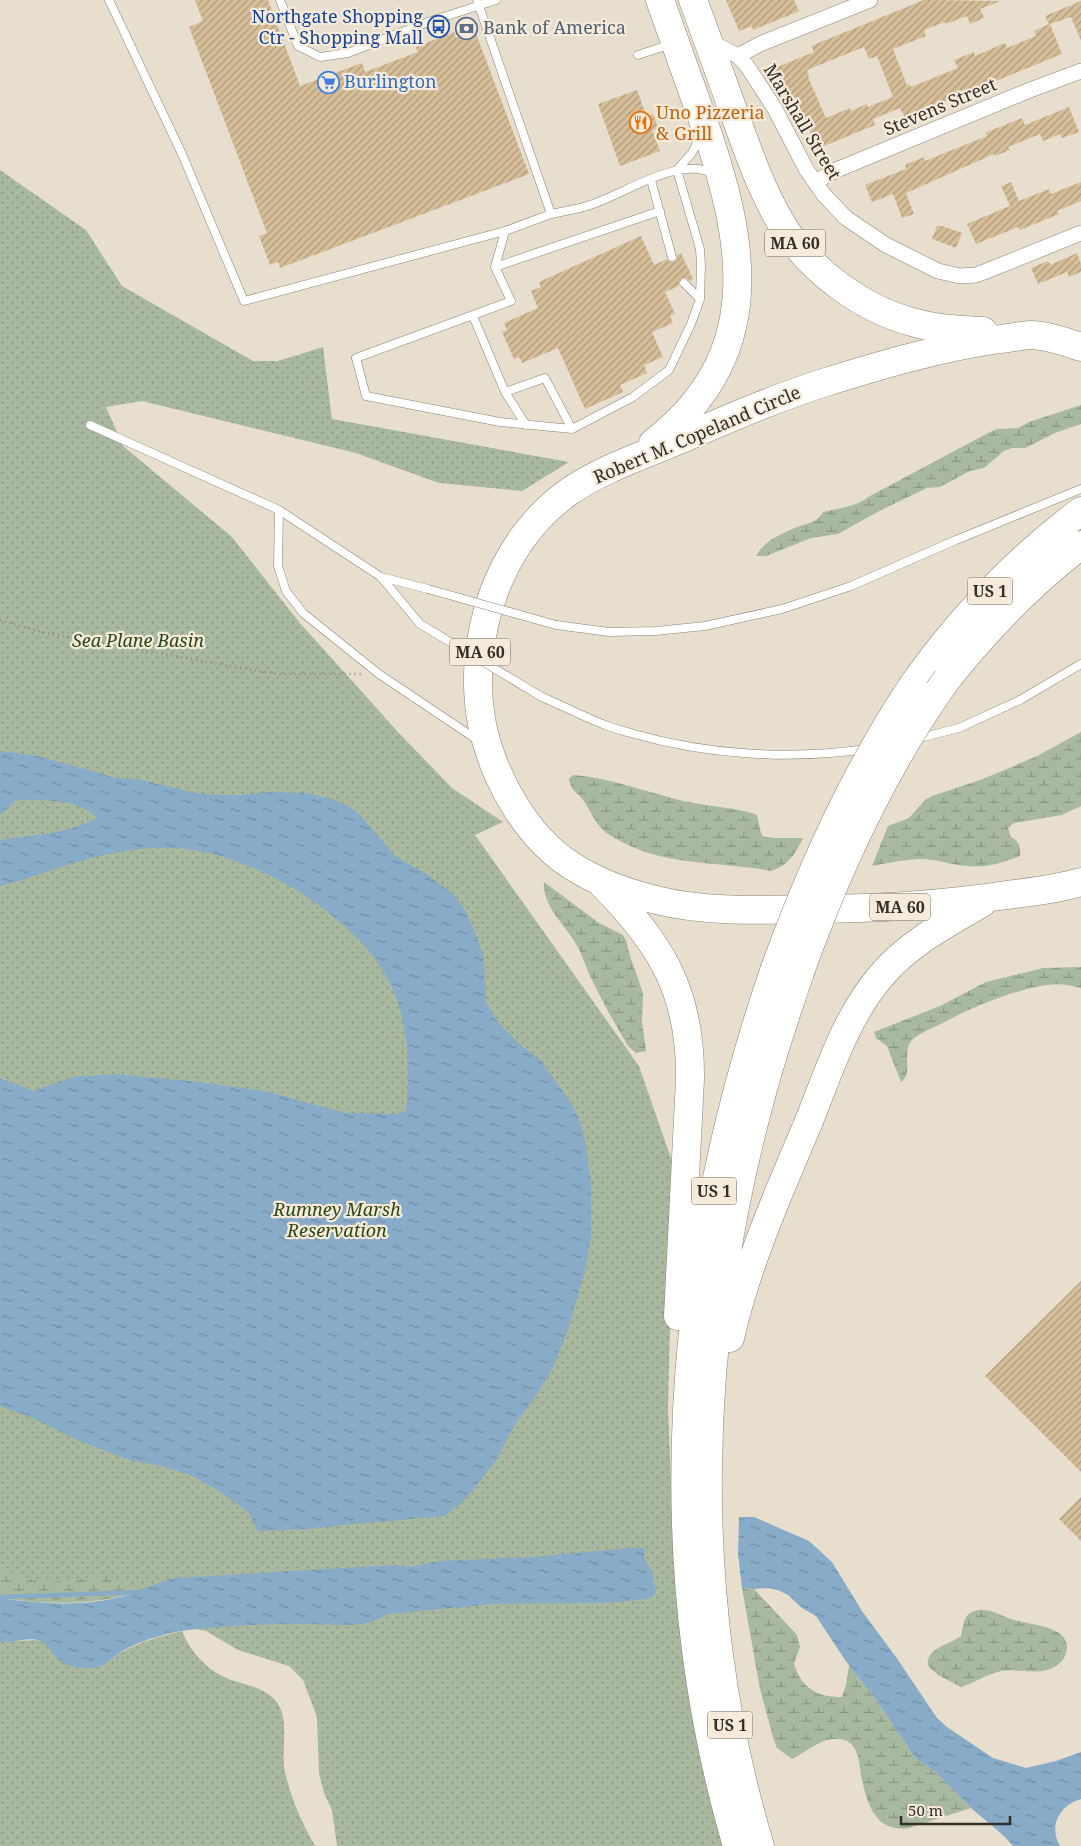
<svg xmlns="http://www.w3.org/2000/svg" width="1081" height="1846" viewBox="0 0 1081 1846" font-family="'Noto Serif',serif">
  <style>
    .wetland { fill: url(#wetland-marsh) }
    .park { fill: url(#park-dots) }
    .water { fill: url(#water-ripples) }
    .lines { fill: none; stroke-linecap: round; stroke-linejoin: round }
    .stream { stroke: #88abc8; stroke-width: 4.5 }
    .building { fill: url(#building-hatch); fill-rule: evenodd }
    .lane-casing { stroke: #8a8172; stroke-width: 9 }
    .street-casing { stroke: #8a8172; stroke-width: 16 }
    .highway-casing { stroke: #8a8172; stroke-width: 29 }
    .path { stroke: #928a7f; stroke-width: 2.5; stroke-dasharray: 1 4; stroke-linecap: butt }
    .lane { stroke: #fff; stroke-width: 8 }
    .street { stroke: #fff; stroke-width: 15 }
    .highway { stroke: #fff; stroke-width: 28 }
    .lane-bridge-casing { stroke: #8a8172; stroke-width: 9; stroke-linecap: butt }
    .highway-bridge-casing { stroke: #8a8172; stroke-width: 29; stroke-linecap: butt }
    .lane-bridge { stroke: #fff; stroke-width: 8 }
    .highway-bridge { stroke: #fff; stroke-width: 28 }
    .labels { text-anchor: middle; stroke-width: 4.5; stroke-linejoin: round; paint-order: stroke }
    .shield { fill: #f6ebdb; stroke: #6d675e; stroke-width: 1 }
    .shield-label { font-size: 16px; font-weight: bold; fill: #322e28 }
    .transit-label { font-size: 18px; fill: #164399; stroke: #f6ebdb; text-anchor: end }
    .service-label { font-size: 18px; fill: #4e5e75; stroke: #f6ebdb; text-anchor: start }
    .shop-label { font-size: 18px; fill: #366cbe; stroke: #f6ebdb; text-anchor: start }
    .street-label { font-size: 18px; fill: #322e28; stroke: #f6ebdb }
    .food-label { font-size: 18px; fill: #c56008; stroke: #f6ebdb; text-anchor: start }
    .park-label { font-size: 18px; font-style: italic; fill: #2a4916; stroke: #f6ebdb }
  </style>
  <defs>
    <pattern id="wetland-marsh" width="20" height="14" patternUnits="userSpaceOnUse" patternTransform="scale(1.25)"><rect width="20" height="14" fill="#a8b9a0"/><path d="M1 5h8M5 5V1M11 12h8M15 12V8" fill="none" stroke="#899782"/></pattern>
    <pattern id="park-dots" width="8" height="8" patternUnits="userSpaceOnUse" patternTransform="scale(1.25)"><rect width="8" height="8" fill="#a8b9a0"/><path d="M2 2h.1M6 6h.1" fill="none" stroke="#899782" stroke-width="1.8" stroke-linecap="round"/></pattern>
    <pattern id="water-ripples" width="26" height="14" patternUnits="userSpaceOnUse" patternTransform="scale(1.25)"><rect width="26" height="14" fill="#88abc8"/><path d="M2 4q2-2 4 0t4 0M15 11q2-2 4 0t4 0" fill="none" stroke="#708ca2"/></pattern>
    <pattern id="building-hatch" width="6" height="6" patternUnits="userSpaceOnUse" patternTransform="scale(1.25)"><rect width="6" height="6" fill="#d6be99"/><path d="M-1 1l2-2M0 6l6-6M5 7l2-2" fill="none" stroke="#ae9b7d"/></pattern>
  </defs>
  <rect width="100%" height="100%" fill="#e8dece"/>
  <path class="wetland" d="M1081,405V424L1055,433L1025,448H1012L1004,451L984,468L970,471L940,487L927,488L881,510L838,534L811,538L766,556H756C764,541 781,534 797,527C808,523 817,523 823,512C839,508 856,507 870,496L990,432L997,429L1018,428L1029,422Z
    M1081,732V806L1062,815L1014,823L1008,828L1011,837C1019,841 1021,847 1020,856C1002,863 987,868 967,866C951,865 935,858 918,859C903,860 887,863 872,866L888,826L909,818L925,800L932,796L980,780L1007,769L1039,755Z
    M573,775C614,778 650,794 689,802C712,807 735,807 757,815L761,833L764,837L774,838H803C796,853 788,866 771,871C720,861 672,867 624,843C617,839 608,835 602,829C594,821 590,809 583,800C576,790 572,793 569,779Z
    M544,882L599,923L623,935L626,940L630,956L643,993L642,1022L646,1051L636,1053L628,1046C615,1024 602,1001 591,978C586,968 583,956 577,946C567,926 542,907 544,882Z
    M1081,967V988C1069,985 1059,983 1047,985C1009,991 972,1007 939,1025C930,1029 920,1033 912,1040C901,1052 914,1073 901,1082L887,1046L876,1038L874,1032L940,1006L986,982L1043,968Z
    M0,1448L144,1590C95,1606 50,1605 0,1598Z
    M742,1588L754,1589L797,1635L800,1647L794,1664C802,1688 816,1697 842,1697L846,1685L849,1665L877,1701L916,1759L934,1771L971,1808L909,1828C877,1833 868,1807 862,1780C858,1762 861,1737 833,1739C818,1740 805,1753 792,1759L777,1748L773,1737L760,1689Z
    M978,1610C995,1609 1000,1616 1014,1620C1030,1625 1069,1626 1067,1649C1066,1656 1063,1661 1057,1665C1042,1677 1018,1668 1001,1671C987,1674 974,1683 961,1687L938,1675L928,1666C925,1648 949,1645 961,1636C964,1623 963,1613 978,1610Z"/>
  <path class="park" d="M0,170L86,230L122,286L253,361H278L323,347L332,419L569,462L522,491L439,483L356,453L142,401L106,407L123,446L232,537L299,622L398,732L452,788L503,822L475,835L639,1066L674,1167L668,1408L673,1524L725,1846H337L332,1810L324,1793L319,1773L317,1717L303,1680L289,1666L238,1650L206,1631L184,1627L159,1596L124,1582L105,1576L53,1582L41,1581L15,1575L0,1564Z
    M182,1631C189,1649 204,1667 222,1676C240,1685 263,1685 276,1701C291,1720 280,1751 285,1772C291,1799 302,1823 315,1846H0V1642L37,1640L110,1660C132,1643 156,1638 182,1631Z"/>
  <path class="water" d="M0,751L38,756L116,778L141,780L195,793L219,795H244L267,792L307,793L331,799L348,806L359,814L395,856L428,875L455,896L466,912L480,946L484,961L486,1003L498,1022L517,1042L541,1061L571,1103L579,1119L585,1140L591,1181V1237L585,1271L567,1332L553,1367L539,1391L515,1424L495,1462L466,1498L445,1516L343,1525L308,1529L258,1531L249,1513L219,1491L188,1474L162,1466L130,1460L113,1454L75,1439L28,1416L0,1406V1078L33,1091L73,1077L114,1074L190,1081L265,1091L345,1113L394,1114L402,1113L406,1110C410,1069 409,1025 392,987C360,917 249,850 173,848C136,846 93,856 58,868C39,874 20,882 0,886V840C32,835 68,834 97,818C79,798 41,800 16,800L0,815Z
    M754,1517L809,1541L832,1562L862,1611L896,1657L937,1718L947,1727L993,1758L1026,1768L1056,1761L1081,1752V1799C1060,1805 1048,1826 1060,1846H1013L1003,1835L971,1808L934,1771L916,1759L877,1701L845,1660L816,1616L802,1608L788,1595L778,1590L768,1588L754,1589L742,1588L738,1554L739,1517Z
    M631,1548H645L644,1558L652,1572L656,1592L652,1597L646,1599L604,1603L494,1604L388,1614C360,1631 334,1623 303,1624C268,1624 232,1625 197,1629C173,1631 145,1639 124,1650C114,1656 104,1668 92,1668C81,1668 68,1667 59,1660C51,1653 49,1643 38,1640C26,1637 12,1643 0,1642V1598C41,1604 83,1607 124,1596C142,1592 157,1581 175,1578L396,1565L411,1567L441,1561L531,1557Z"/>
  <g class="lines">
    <path class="stream" d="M0,1597L143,1592"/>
  </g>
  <path class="building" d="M195,0H268L300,86L362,63L365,72L418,52L416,47L454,32L456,38L475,31L529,174L280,268L278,262L270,265L259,236L267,233L189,27L203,21Z
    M726,0H794L799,11L753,30L752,26L739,31Z
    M924,0L1001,1L980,9L984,18L970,24L967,16L946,24L945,22L924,30L926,36L893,49L907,85L909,84L911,87L958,68L954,60L974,52L975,56L1005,43L1007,48L1036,36L1034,31L1049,24L1045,16L1081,1V41L1071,17L1050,24L1062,54L905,118L900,108L873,119L875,125L817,149L799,105L795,106L787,86L778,89L770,70L814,52L811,46ZM864,47L869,59L877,56L893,97L868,107L867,104L851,111L850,108L826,118L808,77H809L807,70Z
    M637,90L647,117L653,114L658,128L652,130L660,151L620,166L598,104Z
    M1069,107L1079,132L1062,138L1060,134L1043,141L1040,134L1008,147L1010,150L995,156L994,154L906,193L914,214L902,218L893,194L872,202L865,185L906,169L905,165L924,157L925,161L987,136L985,133L1022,118L1025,125Z
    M1011,182L1019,201L1049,189L1051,194L1081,182V201L1057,211L1059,214L1020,230L1018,227L976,244L967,224L1010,206L1001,186Z
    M937,226H942L962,233L956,248L932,239Z
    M641,236L654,265L667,259L670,262H674L677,259V255L681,253L693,279L690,281L686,278H682L679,281V286L665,292L675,314L670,316L673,323L652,332L663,357L644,365L647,373L620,385L623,392L585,409L558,348L522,363L519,357L514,359L502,332L507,330L504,323L538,308L531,291L541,287L539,282Z
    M1077,253L1081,264V272L1069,277L1067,272L1038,284L1031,268L1048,261L1050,265Z
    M1081,1281V1472L985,1376Z
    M1081,1497V1541L1059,1519Z"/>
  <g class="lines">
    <defs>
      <path id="lane" d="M109,0L182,154L244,301L505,231
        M280,0L298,46L320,57L348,53L428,22L496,0
        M477,0L551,214C565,211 580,209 593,204C626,193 680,155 714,174
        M638,55L671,44
        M677,170L692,153L700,137
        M651,180L672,257
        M551,214L505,231L495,267L511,301L356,358L366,396L500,422L572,429L633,397L669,370L691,324L700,299L701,265L700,249L677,170
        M495,267L660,211
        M684,283L700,299
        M473,316L505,392L526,425
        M505,392L545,378L572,429
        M90,425L279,510L381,577L420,624
        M279,510L278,566L286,591L303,613L379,674L479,741
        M381,577L428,589
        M556,625L609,632L656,631L705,626L782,609L851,586L956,540L1081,489
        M542,697C563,706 584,717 605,725C614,729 625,731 634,734C708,755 790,760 866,749
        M916,739L959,728L1020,700L1081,664"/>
      <path id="street" d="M709,41L738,56L747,66L775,109L806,169L824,195L846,218L886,245L938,271L960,276L976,275L984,272L1081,233
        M738,56L760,44L870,0
        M815,182L834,171L1030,90L1081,71"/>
      <path id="highway" d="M693,0C708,40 722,80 737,121C751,159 764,197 786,231C814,273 863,309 912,322C936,329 959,330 983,331
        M1081,347C1066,342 1046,335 1030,335C1018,336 1005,339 993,340C935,349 881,365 826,382C775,398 728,419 679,440C642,456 604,468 570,491C498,541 466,640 482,724C493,777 526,837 572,866C597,882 627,893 656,900C704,912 756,910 805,909C873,909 940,905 1007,895C1032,892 1057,889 1081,882
        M653,443C766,356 746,245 705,126C690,84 675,42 660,0
        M947,679C987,629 1030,584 1081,545
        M913,685C960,618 1016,560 1081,511
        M603,885C662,944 691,994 690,1079L678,1316
        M730,1338C747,1263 779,1192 809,1121C829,1071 846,1017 881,976C909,943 946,924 982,903
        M737,1846C652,1556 677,1254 774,971
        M760,1846C687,1604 694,1343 760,1100C771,1057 786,1014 800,972"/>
    </defs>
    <use href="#lane" class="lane-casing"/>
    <use href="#street" class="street-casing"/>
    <use href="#highway" class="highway-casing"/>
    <path class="path" d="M0,620L41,632L252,670L280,674H363"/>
    <use href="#lane" class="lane"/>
    <use href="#street" class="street"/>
    <use href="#highway" class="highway"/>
    <defs>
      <path id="lane-bridge" d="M428,589L556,625
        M420,624L542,697"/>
      <path id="highway-bridge" d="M774,971C810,871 854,773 913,685
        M800,972C837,869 883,768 947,679"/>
    </defs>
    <use href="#lane-bridge" class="lane-bridge-casing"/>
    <use href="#highway-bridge" class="highway-bridge-casing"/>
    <use href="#lane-bridge" class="lane-bridge"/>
    <use href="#highway-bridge" class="highway-bridge"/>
  </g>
  <defs>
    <symbol id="bus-ring" viewBox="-11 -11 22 22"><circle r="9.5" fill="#f6ebdb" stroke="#1a4fb4" stroke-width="1.5"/><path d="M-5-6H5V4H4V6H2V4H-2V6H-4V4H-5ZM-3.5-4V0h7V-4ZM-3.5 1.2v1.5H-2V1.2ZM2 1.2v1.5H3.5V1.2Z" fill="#1a4fb4"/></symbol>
    <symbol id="bank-ring" viewBox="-11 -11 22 22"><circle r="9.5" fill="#f6ebdb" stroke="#5c6f8a" stroke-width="1.5"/><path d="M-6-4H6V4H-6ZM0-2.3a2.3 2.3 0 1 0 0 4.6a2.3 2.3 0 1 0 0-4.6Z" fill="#5c6f8a"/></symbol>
    <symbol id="supermarket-ring" viewBox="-11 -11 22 22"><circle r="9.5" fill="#f6ebdb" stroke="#3f7fe0" stroke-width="1.5"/><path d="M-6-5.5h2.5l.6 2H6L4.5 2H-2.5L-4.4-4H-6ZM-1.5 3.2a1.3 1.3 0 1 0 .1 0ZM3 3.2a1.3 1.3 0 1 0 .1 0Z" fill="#3f7fe0"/></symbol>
    <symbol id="restaurant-ring" viewBox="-11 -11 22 22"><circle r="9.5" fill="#f6ebdb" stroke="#e8710a" stroke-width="1.5"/><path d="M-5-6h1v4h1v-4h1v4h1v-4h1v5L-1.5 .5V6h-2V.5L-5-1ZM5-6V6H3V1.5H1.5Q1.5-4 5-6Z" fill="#e8710a"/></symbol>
  </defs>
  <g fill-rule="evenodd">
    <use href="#bus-ring" x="426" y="14" width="25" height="25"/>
    <use href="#bank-ring" x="454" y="16" width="25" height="25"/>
    <use href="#supermarket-ring" x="316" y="70" width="25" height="25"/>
    <use href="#restaurant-ring" x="628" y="110" width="25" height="25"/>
  </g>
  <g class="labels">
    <g class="shield">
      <rect x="765" y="229.5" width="60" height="27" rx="4"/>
      <rect x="967.5" y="577.5" width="45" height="27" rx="4"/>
      <rect x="450" y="638.5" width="60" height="27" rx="4"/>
      <rect x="870" y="893.5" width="60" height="27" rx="4"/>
      <rect x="691.5" y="1177.5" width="45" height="27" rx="4"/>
      <rect x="707.5" y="1711.5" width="45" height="27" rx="4"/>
    </g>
    <g class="shield-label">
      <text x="795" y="249">MA 60</text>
      <text x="990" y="597">US 1</text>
      <text x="480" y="658">MA 60</text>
      <text x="900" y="913">MA 60</text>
      <text x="714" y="1197">US 1</text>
      <text x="730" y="1731">US 1</text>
    </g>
    <g class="transit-label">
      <text x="423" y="23">Northgate Shopping<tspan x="423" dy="21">Ctr - Shopping Mall</tspan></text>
    </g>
    <g class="service-label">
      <text x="483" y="34">Bank of America</text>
    </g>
    <g class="shop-label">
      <text x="344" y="88">Burlington</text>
    </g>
    <g class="street-label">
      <text transform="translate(940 107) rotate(-23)" y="6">Stevens Street</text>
      <text transform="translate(802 122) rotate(59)" y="6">Marshall Street</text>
      <text transform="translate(697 435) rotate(-23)" y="6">Robert M. Copeland Circle</text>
    </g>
    <g class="food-label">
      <text x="656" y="119">Uno Pizzeria<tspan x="656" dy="21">&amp; Grill</tspan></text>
    </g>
    <g class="park-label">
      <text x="138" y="647">Sea Plane Basin</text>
      <text x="337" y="1216">Rumney Marsh<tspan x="337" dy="21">Reservation</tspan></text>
    </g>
  </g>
  <path d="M901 1816v8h109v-8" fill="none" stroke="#322e28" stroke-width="2.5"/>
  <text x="908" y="1816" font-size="15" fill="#322e28" stroke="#f6ebdb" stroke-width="4" paint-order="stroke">50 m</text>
</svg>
